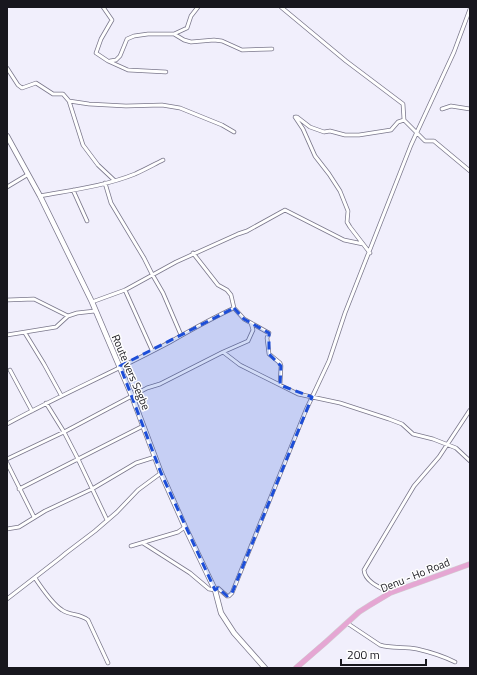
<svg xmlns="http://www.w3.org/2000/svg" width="477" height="675" viewBox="0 0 477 675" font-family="'Titillium Web',sans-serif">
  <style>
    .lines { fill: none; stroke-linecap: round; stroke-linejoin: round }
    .minor-casing { stroke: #7a778b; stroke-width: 4.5 }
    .secondary-casing { stroke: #7a778b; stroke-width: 6 }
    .primary-casing { stroke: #d1d1d2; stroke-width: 6 }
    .minor { stroke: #fff; stroke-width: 3 }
    .secondary { stroke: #fff; stroke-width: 4.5 }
    .primary { stroke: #e5a6d3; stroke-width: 5 }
    .marked { fill: #1d4ed8; fill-opacity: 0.2; stroke: #1d4ed8; stroke-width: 3; stroke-dasharray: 8 5; stroke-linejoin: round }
    .labels { text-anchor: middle; stroke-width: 3; stroke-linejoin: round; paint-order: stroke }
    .street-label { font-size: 11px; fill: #18171e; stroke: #fefefe }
  </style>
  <rect width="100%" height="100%" fill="#f1effc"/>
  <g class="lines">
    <defs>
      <path id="minor" d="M103,7L112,20L101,39L96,53L108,61L128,70L166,72
        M281,7L346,61L403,104L404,120L398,122L391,130L359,135H345L330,131L324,132L310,127L297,117H295L303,129L315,156L329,174L340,191L348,211L347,222L350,227L370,253
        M174,34L184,40L191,42L214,40L222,41L242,50L272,49
        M110,61L116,60L120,56L127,39L134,36L148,34H174L187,28L191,16L198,7
        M7,68L18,85L22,88L36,83L53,94H63L69,101L83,145L98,165L114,180
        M69,101L89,104L126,106L162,105L180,108L222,125L234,132
        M442,109L451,106L470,109
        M404,120L425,141H434L470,171
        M105,183L111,203L144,258L152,274L163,293L181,335
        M7,187L27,175
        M73,190L87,221
        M40,196C72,190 105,186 135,174C144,170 153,165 163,160
        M193,253L218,285L227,290L231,295L234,308L244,319L269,333L267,338L269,354L280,363L281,366L280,385
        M125,290L152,350
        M7,300L34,299L68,316
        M92,302L125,290L176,262L238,234L247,231L285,210L344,240L363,244
        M25,333L44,364L61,395
        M7,335L56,327L68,316L77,313L95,311
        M223,352L248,341L253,330L251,323
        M10,370L32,411
        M46,403L64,432L78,459L107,520
        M7,424C60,395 116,371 170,342C191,330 212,318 234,308
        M7,459L64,432L147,388L160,384L223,352L240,365L298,394L340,403L389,419L402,424L413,434L433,439L456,448L470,461
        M7,463L34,517
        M19,489L143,426
        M7,529L19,527L45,511L92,489L136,463L155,457
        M143,543L190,573L209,589L215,590L218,588L227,596H229L232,593L306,410L329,361L345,313L411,145L454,52L470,9
        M131,546L178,532L185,527
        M35,578C41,587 54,605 62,610C71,616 79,613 88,620L108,663
        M390,593C381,588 365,582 364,570L414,486L439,457L470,410
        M7,599L60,558L66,553L95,531L117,512L138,490L161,473
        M347,623L380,645C392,649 405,646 417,649C430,652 443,656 455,662"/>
      <path id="secondary" d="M7,136L40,196L92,302L132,396L161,473L185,527L215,590L221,613L234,633L265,668"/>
      <path id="primary" d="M296,668L326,642L359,612L370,605L390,593L470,564"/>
    </defs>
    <use href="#minor" class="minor-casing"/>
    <use href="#secondary" class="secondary-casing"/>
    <use href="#primary" class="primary-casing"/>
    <use href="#minor" class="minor"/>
    <use href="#secondary" class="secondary"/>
    <use href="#primary" class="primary"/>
  </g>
  <path class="marked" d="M234,308L244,319L269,333V354L281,366L280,385L312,397L232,593L227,596L218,588L215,590L161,473L120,366Z"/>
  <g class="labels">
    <g class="street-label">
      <text transform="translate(131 372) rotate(67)" y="4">Route vers Segbe</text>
      <text transform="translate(415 575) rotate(-22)" y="4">Denu - Ho Road</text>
    </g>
  </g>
  <rect width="477" height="675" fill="none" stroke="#18171e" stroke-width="16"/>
  <path d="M341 659v6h85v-6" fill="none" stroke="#18171e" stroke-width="2"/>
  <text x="347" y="659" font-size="12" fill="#18171e" stroke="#fefefe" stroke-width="3" paint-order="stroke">200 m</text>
</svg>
